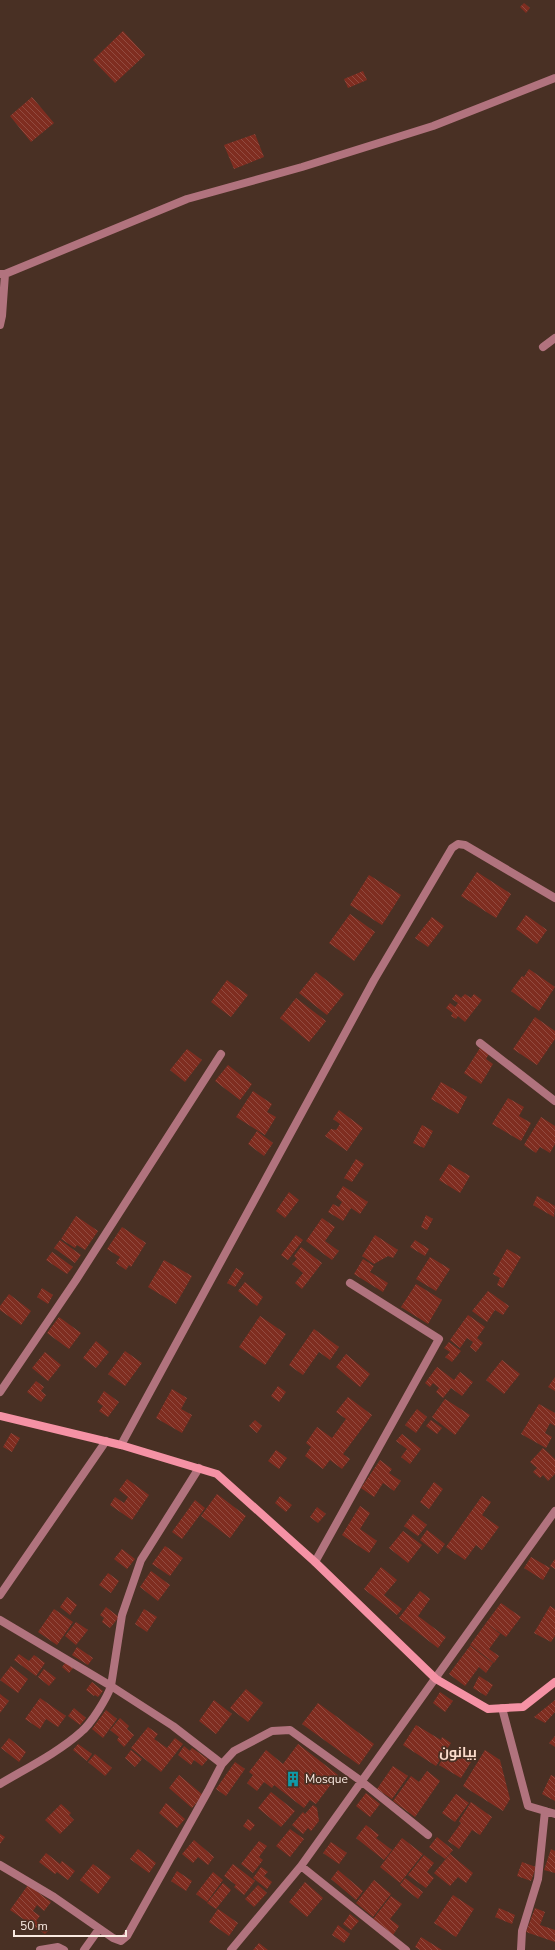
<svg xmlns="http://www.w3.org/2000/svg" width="555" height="1950" viewBox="0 0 555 1950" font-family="'Nunito Sans',Cairo,sans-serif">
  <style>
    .building { fill: url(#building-back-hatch) }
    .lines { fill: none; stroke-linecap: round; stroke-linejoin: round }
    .street { stroke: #b1737e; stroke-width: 8 }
    .secondary { stroke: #f592a5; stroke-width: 8 }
    .labels { text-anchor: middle; stroke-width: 3.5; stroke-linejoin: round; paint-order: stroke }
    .poi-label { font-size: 12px; fill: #f9e9e1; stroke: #493024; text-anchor: start }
    .quarter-label { font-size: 14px; font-weight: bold; fill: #fbdbcb; stroke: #493024 }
  </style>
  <defs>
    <pattern id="building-back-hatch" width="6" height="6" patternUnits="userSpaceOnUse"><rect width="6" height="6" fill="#7f2d20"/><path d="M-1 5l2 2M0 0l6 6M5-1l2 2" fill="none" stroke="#924b40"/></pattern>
  </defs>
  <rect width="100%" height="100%" fill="#493024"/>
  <path class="building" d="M524,3L530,8L526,13L520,7Z
    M123,31L145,55L115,83L93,60Z
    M363,71L367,80L348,88L344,79Z
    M32,97L54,123L31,142L10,116Z
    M255,134L264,157L234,169L224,145Z
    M477,872L511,894L496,918L461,896Z
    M369,875L401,895L382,925L350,905Z
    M350,914L375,932L354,961L329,943Z
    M526,915L547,930L537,944L516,929Z
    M432,917L444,926L428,947L415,938Z
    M529,969L555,987L539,1011L511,991L522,976L524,977Z
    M316,972L344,994L327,1015L299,993Z
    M227,980L248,995L231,1017L211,1002Z
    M456,994L461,998L465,994L471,998L474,994L482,1000L465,1022L458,1016L456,1019L451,1016L453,1013L446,1008L450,1003L455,1007L458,1003L452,999Z
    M296,998L326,1021L309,1042L280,1018Z
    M535,1017L555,1031V1039L537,1065L513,1049Z
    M480,1048L489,1054L486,1059L493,1064L481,1084L464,1073Z
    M187,1049L202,1060L185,1082L170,1070Z
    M228,1065L252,1084L240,1100L215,1081Z
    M441,1082L467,1097L458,1114L431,1099Z
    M253,1091L272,1104L267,1112L276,1117L265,1135L236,1117Z
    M508,1098L524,1107L519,1116L531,1123L521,1141L492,1124Z
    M339,1110L363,1128L347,1151L325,1136L331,1129L336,1130L340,1124L333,1119Z
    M541,1117L555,1126V1144L550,1153L540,1147L536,1153L524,1145Z
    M422,1125L433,1131L424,1148L413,1143Z
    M257,1131L273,1143L264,1156L248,1144Z
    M356,1159L364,1164L352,1182L344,1178Z
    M449,1164L470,1176L460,1193L439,1180Z
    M343,1186L368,1202L360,1214L351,1208L343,1221L328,1212L333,1204L339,1207L342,1202L336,1197Z
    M289,1192L299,1200L285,1218L276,1211Z
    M537,1196L555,1206L554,1217L533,1205Z
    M426,1215L433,1219L427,1230L421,1227Z
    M76,1216L98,1231L85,1250L77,1245L75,1248L61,1239Z
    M322,1218L335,1227L325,1241L339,1251L332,1260L306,1241Z
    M122,1227L146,1243L131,1267L129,1265L126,1270L116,1263L120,1257L107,1249Z
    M296,1235L303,1240L288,1260L281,1255Z
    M375,1235L398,1250L393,1258L388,1256L374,1264L362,1256Z
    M60,1240L81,1255L75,1263L54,1248Z
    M415,1240L429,1249L425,1256L410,1247Z
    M301,1247L322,1263L302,1289L295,1283L303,1273L292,1264L297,1259L294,1256Z
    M507,1249L521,1257L503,1288L497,1285L500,1278L493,1274Z
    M52,1252L73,1267L67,1274L46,1260Z
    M430,1257L450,1269L436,1291L416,1279Z
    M363,1259L374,1266L370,1272L388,1283L383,1292L354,1274Z
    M164,1260L192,1276L176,1304L148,1287Z
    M236,1268L244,1273L235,1287L227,1283Z
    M245,1282L263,1297L257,1306L238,1291Z
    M416,1284L442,1300L428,1324L401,1307Z
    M42,1288L53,1295L48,1304L37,1297Z
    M488,1291L509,1306L503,1315L495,1310L487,1322L472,1311Z
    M9,1294L31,1311L21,1325L0,1310V1306Z
    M468,1315L485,1327L477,1338L483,1343L476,1352L470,1347L473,1342L467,1338L460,1348L450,1340Z
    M260,1316L286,1334L265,1365L239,1347Z
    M59,1317L81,1333L69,1349L47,1333Z
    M314,1329L339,1347L330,1360L319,1352L303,1375L289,1365Z
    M96,1341L109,1352L96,1368L83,1358Z
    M449,1342L461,1351L452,1362L445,1357L450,1352L444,1348Z
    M125,1351L142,1363L125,1386L108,1374Z
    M45,1352L61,1365L48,1381L32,1368Z
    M346,1354L370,1374L360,1387L336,1367Z
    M502,1360L520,1374L504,1394L486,1380Z
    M437,1367L454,1380L460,1372L473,1382L462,1396L451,1388L443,1398L436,1392L439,1388L433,1383L430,1387L425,1383Z
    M555,1377V1391L548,1387Z
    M36,1381L44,1387L41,1391L46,1395L41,1402L27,1392Z
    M278,1386L286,1392L279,1402L271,1396Z
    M172,1389L187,1398L181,1409L192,1415L182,1433L156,1418Z
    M104,1391L119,1402L108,1417L99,1411L103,1406L97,1402Z
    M348,1397L372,1415L343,1454L350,1459L342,1469L330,1460L323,1469L305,1456L311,1447L306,1443L317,1427L332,1438L346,1419L336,1412Z
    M445,1399L470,1415L455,1435L432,1417Z
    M539,1404L555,1413V1426L550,1423L545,1433L552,1437L546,1448L521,1434Z
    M417,1409L427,1417L416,1433L405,1425Z
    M255,1420L262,1426L257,1433L249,1426Z
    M431,1420L442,1428L437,1434L426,1426Z
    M11,1433L20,1438L12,1452L3,1447Z
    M402,1434L421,1449L410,1464L401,1457L407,1449L396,1441Z
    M543,1448L555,1459V1474L548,1481L543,1475L540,1478L533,1472L537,1468L530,1462Z
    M276,1450L287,1458L279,1469L268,1461Z
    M380,1460L392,1469L389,1473L401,1481L394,1491L383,1483L374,1497L361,1488Z
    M127,1479L149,1495L132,1520L110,1505L115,1497L124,1503L128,1497L119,1490Z
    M434,1482L443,1489L429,1509L420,1502Z
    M217,1494L246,1516L230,1538L201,1516Z
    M280,1496L292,1505L286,1512L275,1503Z
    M482,1496L491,1502L482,1515L499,1527L482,1550L476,1545L465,1560L446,1547Z
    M195,1500L205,1508L182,1539L172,1532Z
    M360,1506L370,1513L360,1529L377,1541L369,1553L342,1535Z
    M317,1507L326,1514L318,1523L310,1517Z
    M413,1514L427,1525L418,1536L404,1526Z
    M427,1530L445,1544L438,1554L420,1540Z
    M403,1531L422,1545L408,1563L389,1548Z
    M165,1546L183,1558L170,1576L152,1564Z
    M122,1549L135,1559L127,1569L114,1559Z
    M531,1557L550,1568L543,1580L524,1568Z
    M555,1559V1569L550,1566Z
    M381,1567L397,1580L384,1595L402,1609L397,1615L364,1589Z
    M151,1571L170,1585L158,1601L140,1587Z
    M108,1573L119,1581L111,1593L99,1585Z
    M420,1591L430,1599L418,1616L446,1637L438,1648L399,1618Z
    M67,1597L77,1605L70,1615L60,1607Z
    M501,1603L521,1617L506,1637L486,1623Z
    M550,1606L555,1609V1636L551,1642L534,1633Z
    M106,1607L119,1617L110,1628L102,1622L104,1618L100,1615Z
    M54,1609L73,1622L57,1645L38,1632Z
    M144,1609L157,1617L147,1632L135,1624Z
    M76,1622L88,1630L76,1645L65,1636Z
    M486,1623L500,1634L489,1649L499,1656L494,1663L470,1645Z
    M470,1646L493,1663L486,1673L479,1667L465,1686L449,1674Z
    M77,1647L93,1658L88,1665L72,1655Z
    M19,1654L29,1661L34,1655L45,1663L36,1676L14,1660Z
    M66,1662L73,1668L69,1673L62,1667Z
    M11,1666L28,1679L18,1693L0,1680Z
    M44,1669L56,1678L49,1686L38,1677Z
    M479,1676L493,1685L486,1696L473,1688Z
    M92,1682L103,1691L98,1697L95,1695L94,1696L86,1690Z
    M246,1689L263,1703L248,1722L230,1708Z
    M440,1692L453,1701L445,1712L433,1703Z
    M0,1694L9,1701L0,1713Z
    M40,1698L66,1716L58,1727L46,1719L40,1729L25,1719Z
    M214,1700L232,1714L216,1734L199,1721Z
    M555,1700V1712L545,1723L534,1717Z
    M318,1703L374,1744L359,1765L302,1724Z
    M74,1708L86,1718L80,1725L68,1716Z
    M106,1710L117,1719L103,1738L92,1729Z
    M120,1718L129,1726L127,1729L134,1735L124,1747L117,1740L119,1737L110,1730Z
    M416,1725L441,1740L442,1737L451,1743L436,1766L403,1745Z
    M148,1727L158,1734L154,1739L167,1748L175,1738L183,1744L161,1772L131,1748Z
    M555,1736V1747L549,1743Z
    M9,1738L26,1752L19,1762L1,1748Z
    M78,1744L92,1754L87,1761L73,1750Z
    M298,1744L338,1775L316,1804L310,1800L304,1808L274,1785L272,1788L264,1782L257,1791L247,1783L253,1775L249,1772L266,1750L283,1764Z
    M184,1746L190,1751L192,1748L208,1759L202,1766L194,1760L191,1765L178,1755Z
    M448,1749L471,1762L461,1778L439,1765Z
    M131,1750L142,1759L135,1767L125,1758Z
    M485,1750L500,1760L510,1799L503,1811L463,1786Z
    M95,1754L112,1768L105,1776L88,1762Z
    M235,1762L245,1769L226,1796L216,1789Z
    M393,1766L408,1776L392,1799L377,1789Z
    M427,1771L440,1781L415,1817L393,1801L411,1776L419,1782Z
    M179,1775L203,1795L192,1808L169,1788Z
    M551,1775L555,1777V1801L542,1794Z
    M271,1792L295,1811L281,1827L258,1808Z
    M366,1793L380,1804L370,1817L356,1806Z
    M456,1794L469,1803L455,1822L442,1813Z
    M471,1802L492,1817L480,1835L472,1830L459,1849L448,1841L461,1823L459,1821Z
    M166,1803L185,1819L177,1828L159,1813Z
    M61,1804L71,1813L69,1815L74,1820L60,1834L45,1820Z
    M313,1805L317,1808L319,1821L311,1831L308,1828L303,1834L292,1825L303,1812L305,1814Z
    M248,1819L255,1825L250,1831L243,1826Z
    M366,1825L379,1835L376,1838L392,1850L384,1860L356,1838Z
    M290,1829L304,1839L290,1857L276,1846Z
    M0,1834L5,1837L0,1844Z
    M437,1837L453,1850L445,1859L429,1847Z
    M402,1838L423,1854L400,1883L380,1867Z
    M194,1840L214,1857L208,1865L198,1857L193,1863L182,1854Z
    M259,1841L267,1846L259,1857L263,1860L253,1873L241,1864Z
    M331,1842L347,1853L339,1864L323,1853Z
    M138,1849L156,1863L149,1873L130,1859Z
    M551,1849L555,1851V1873L544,1870Z
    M46,1853L60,1864L62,1861L75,1871L68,1880L57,1872L55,1874L39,1862Z
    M450,1854L473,1873L466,1883L458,1877L450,1886L434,1873Z
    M424,1855L434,1863L427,1872L434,1878L426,1888L408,1875Z
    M522,1862L536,1867L531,1881L517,1876Z
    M93,1864L111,1877L98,1894L80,1880Z
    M233,1864L255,1881L244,1895L234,1887L236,1885L224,1876Z
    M261,1867L268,1872L264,1876L272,1882L267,1889L253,1878Z
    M338,1870L363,1891L356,1900L331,1879Z
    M177,1871L192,1881L186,1891L171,1881Z
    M213,1872L223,1880L207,1902L196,1894Z
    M405,1878L423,1892L418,1899L400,1885Z
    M374,1880L391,1894L373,1917L356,1903Z
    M305,1882L323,1898L307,1917L289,1902Z
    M223,1883L231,1890L216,1909L207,1903Z
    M28,1885L51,1902L44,1911L37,1905L33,1911L40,1916L36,1921L49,1930L45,1934L10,1910Z
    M258,1885L267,1893L254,1907L245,1899Z
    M453,1895L474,1909L456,1937L434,1923Z
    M391,1896L402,1904L390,1919L399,1926L393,1935L373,1919Z
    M499,1908L515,1915L512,1924L495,1917Z
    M535,1908L545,1912L540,1925L555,1930V1942L526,1932Z
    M218,1909L238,1923L229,1936L209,1922Z
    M350,1914L359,1921L351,1930L343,1924Z
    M338,1925L350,1934L344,1943L332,1935Z
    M421,1937L442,1950H420L415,1947Z
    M259,1943L268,1950H253Z"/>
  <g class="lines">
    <path class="street" d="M0,274H5L187,199L302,167L433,126L555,78
      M0,325L2,316L5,274
      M543,347L555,338
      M480,1043L555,1101
      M0,1392L76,1280L221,1054
      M121,1445L374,980L452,848L458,844L465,845L555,898
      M315,1562L439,1339L350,1283
      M0,1595L106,1441
      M0,1620L111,1686L173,1726L222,1764
      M502,1708L528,1806L555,1814
      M0,1784C25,1769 59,1752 81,1732C91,1724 107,1698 111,1686L122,1615L141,1560L199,1468
      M0,1865L54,1897L113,1938L121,1941L127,1936L208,1791L222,1764L234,1751L272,1731L290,1730L361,1781L428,1835
      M301,1866L406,1950
      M40,1950L58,1947L64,1950
      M84,1950L99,1929
      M231,1950L301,1866L555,1511
      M521,1950L522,1931L538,1879L545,1811"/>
    <path class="secondary" d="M0,1416L121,1445L217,1474L315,1562L436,1679L488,1709L523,1707L555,1682"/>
  </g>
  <defs>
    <symbol id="building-bare" viewBox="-9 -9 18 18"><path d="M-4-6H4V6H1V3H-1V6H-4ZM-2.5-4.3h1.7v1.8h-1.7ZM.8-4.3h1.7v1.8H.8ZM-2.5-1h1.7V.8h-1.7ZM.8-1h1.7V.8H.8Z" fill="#0f9aa8" stroke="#493024" stroke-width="2.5" paint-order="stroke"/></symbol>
  </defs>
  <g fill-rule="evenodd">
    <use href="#building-bare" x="282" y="1768" width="22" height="22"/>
  </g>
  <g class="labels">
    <g class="poi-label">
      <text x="305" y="1783">Mosque</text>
    </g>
    <g class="quarter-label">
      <text x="458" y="1757">بيانون</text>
    </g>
  </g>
  <path d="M14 1930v6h112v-6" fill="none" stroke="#f9e9e1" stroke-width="2"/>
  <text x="20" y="1930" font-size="12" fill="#f9e9e1" stroke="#493024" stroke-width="3" paint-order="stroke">50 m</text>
</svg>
